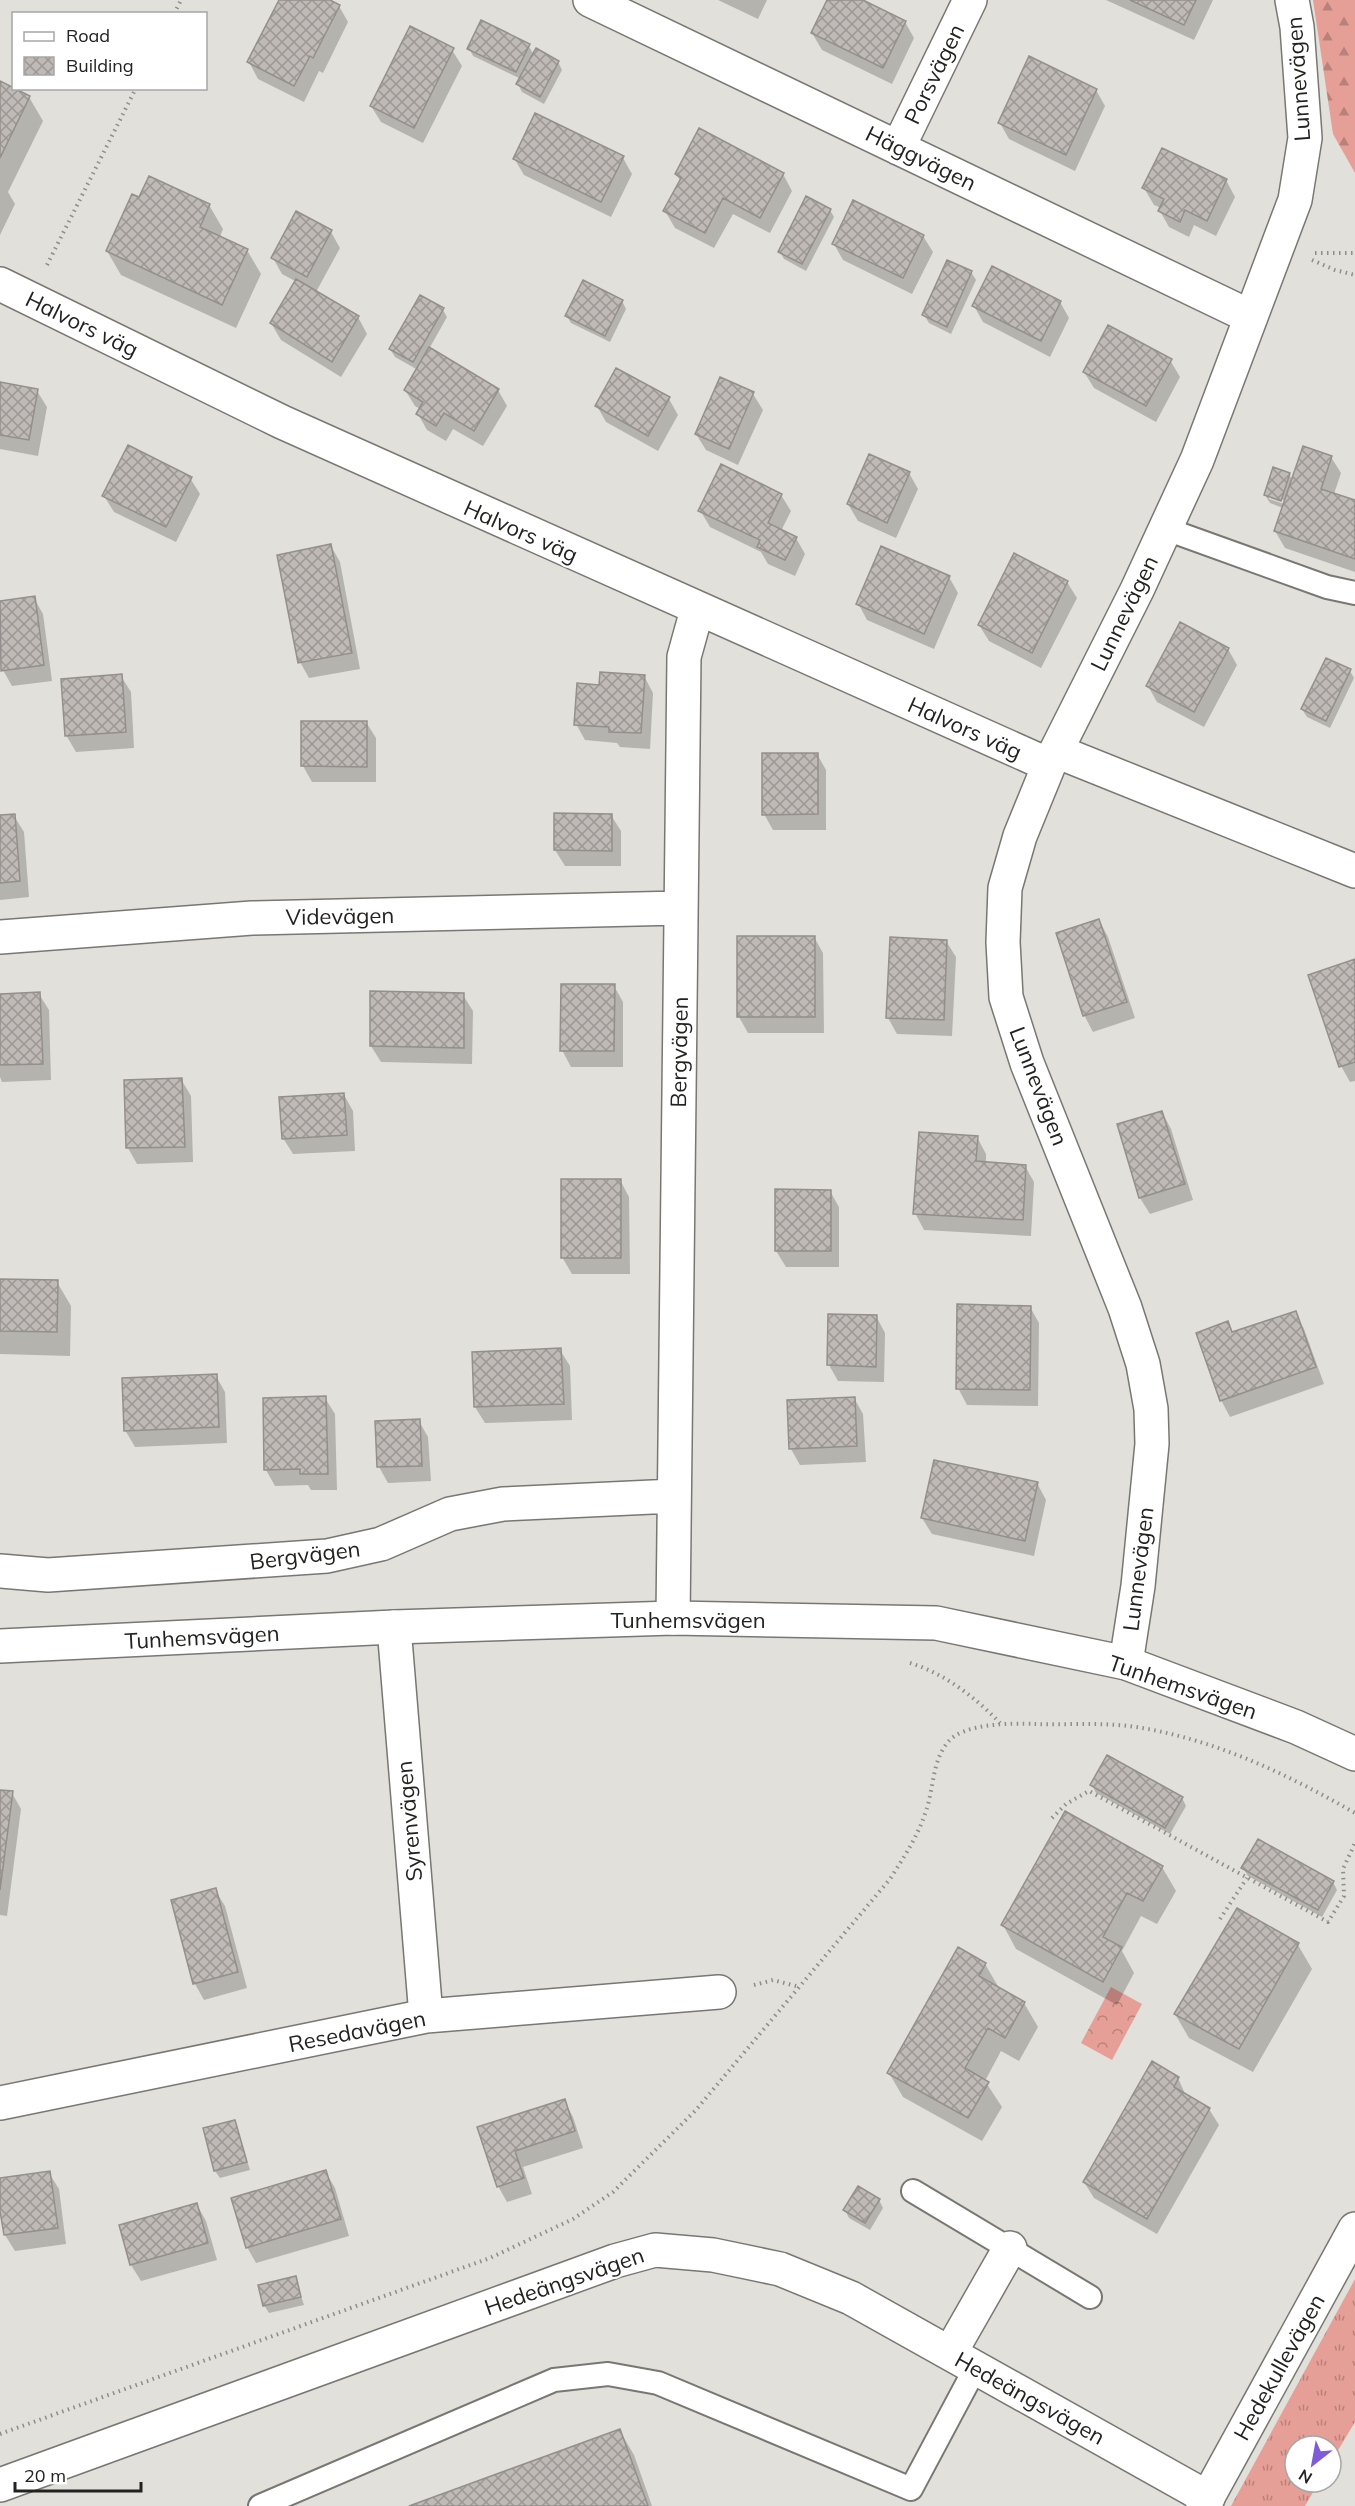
<svg xmlns="http://www.w3.org/2000/svg" width="1355" height="2506" viewBox="0 0 1355 2506" font-family="Mulish,sans-serif">
  <style>
    .grass { fill: url(#grass-tufts) }
    .forest { fill: url(#forest-firs) }
    .park { fill: url(#park-crowns) }
    .shadow { fill: #0003; fill-rule: evenodd }
    .building { fill: url(#building-cross-hatch); stroke: #948f8c; stroke-width: 1.5 }
    .lines { fill: none; stroke-linecap: round; stroke-linejoin: round }
    .service-casing { stroke: #797772; stroke-width: 26 }
    .minor-casing { stroke: #797772; stroke-width: 36 }
    .tertiary-casing { stroke: #797772; stroke-width: 36 }
    .path { stroke: #8f8d89; stroke-width: 4; stroke-dasharray: 1.5 4.5; stroke-linecap: butt }
    .service { stroke: #fff; stroke-width: 22 }
    .minor { stroke: #fff; stroke-width: 33 }
    .tertiary { stroke: #fff; stroke-width: 33 }
    .labels { text-anchor: middle; stroke-width: 4.5; stroke-linejoin: round; paint-order: stroke }
    .street-label { font-size: 22px; fill: #232220; stroke: #fff }
  </style>
  <defs>
    <pattern id="grass-tufts" width="24" height="20" patternUnits="userSpaceOnUse" patternTransform="scale(1.5)"><rect width="24" height="20" fill="#e59f97"/><path d="M3 7l-1-3M5 7V3M7 7l1-3M15 17l-1-3M17 17v-4M19 17l1-3" fill="none" stroke="#b9817b"/></pattern>
    <pattern id="forest-firs" width="22" height="20" patternUnits="userSpaceOnUse" patternTransform="scale(1.5)"><rect width="22" height="20" fill="#e59f97"/><path d="M5 1l3.5 6h-7zM16 11l3.5 6h-7z" fill="#b9817b"/></pattern>
    <pattern id="park-crowns" width="20" height="18" patternUnits="userSpaceOnUse" patternTransform="scale(1.5)"><rect width="20" height="18" fill="#e59f97"/><path d="M2 6a3 3 0 1 1 6 0M12 15a3 3 0 1 1 6 0" fill="none" stroke="#b9817b"/></pattern>
    <pattern id="building-cross-hatch" width="8" height="8" patternUnits="userSpaceOnUse" patternTransform="scale(1.5)"><rect width="8" height="8" fill="#c0bab7"/><path d="M0 0l8 8M0 8l8-8" fill="none" stroke="#9c9794"/></pattern>
  </defs>
  <rect width="100%" height="100%" fill="#e2e0da"/>
  <path class="grass" d="M1355,2279V2422L1331,2462V2446H1295V2482H1319L1305,2506H1231Z"/>
  <path class="forest" d="M1313,0H1355V173L1333,134Z"/>
  <path class="park" d="M1111,1987L1142,2004L1112,2060L1081,2043Z"/>
  <path class="shadow" d="M280,0H327L339,6L348,22L323,73L319,71L304,102L258,79L249,62Z
    M718,0H767L758,19Z
    M828,0H860L905,22L914,38L892,84L822,50L812,33Z
    M1106,0H1213L1194,40Z
    M528,45L534,55L558,62L562,70L544,104L522,92L518,84L521,79L473,56L469,48Z
    M452,50L462,66L423,143L381,122L371,106Z
    M0,83L29,97L43,121L8,192L15,204L0,235Z
    M1096,90L1105,106L1075,171L1009,139L1000,123Z
    M514,158H623L632,174L611,217L524,175Z
    M676,174H783L792,191L770,233L733,214L714,248L675,228L665,211L681,182Z
    M149,178L209,205L223,229L220,237L247,250L261,274L236,328L121,275L107,251Z
    M1226,180L1235,197L1216,236L1194,225L1189,237L1169,227L1160,211L1161,208L1154,205L1144,188Z
    M830,210L834,217L806,271L784,259L780,252Z
    M331,232L340,248L316,292L358,317L367,334L341,377L281,340L271,323L297,282L282,274L273,258Z
    M923,236L933,252L912,294L843,260L834,244Z
    M971,272L976,280L951,334L929,323L924,315Z
    M622,301L626,309L610,342L571,323L567,316Z
    M1060,302L1069,318L1050,357L983,322L974,306Z
    M443,310L447,317L429,349L498,390L507,406L483,446L453,429L446,441L427,430L418,414L420,409L415,406L405,390L418,370L395,357L390,349Z
    M1170,360L1180,377L1156,422L1094,388L1084,372Z
    M0,383L37,391L47,407L38,456L0,449Z
    M753,394L763,410L738,465L706,450L696,434Z
    M669,399L678,415L658,451L606,422L597,406Z
    M1331,457L1341,473L1334,494L1355,502V572L1285,548L1275,531L1283,508L1270,503L1265,495L1289,475L1293,480ZM1269,495L1288,502L1287,505L1269,499Z
    M909,473L918,489L896,538L858,521L848,504Z
    M190,478L200,494L176,542L114,512L104,496Z
    M781,495L791,511L781,531L796,538L805,554L795,576L768,564L761,552L710,527L700,510Z
    M331,546L340,562L360,669L309,678L300,662Z
    M1015,555L1067,582L1077,598L1041,668L989,641L979,625Z
    M949,577L958,593L934,649L867,620L858,603Z
    M34,598L43,614L52,681L12,686L3,670L0,602Z
    M1228,649L1237,665L1204,727L1157,702L1148,686Z
    M1350,671L1354,678L1330,728L1307,717L1302,709Z
    M121,676L131,692L134,748L76,752L66,735Z
    M644,676L653,693L650,749L620,747L617,743L585,740L576,724L601,686Z
    M366,722L376,738V782H312L303,766Z
    M817,754L826,770V830H773L764,814Z
    M611,815L621,831V866H565L555,850Z
    M14,816L24,832L29,897L0,900V817Z
    M1099,920L1108,937L1135,1018L1093,1032L1084,1015Z
    M814,937L823,953L824,1033H748L739,1017Z
    M946,941L956,957L952,1036L897,1034L888,1018Z
    M1355,961V1081L1350,1082L1341,1066Z
    M614,986L623,1002V1067H571L562,1050Z
    M39,994L49,1010L51,1080L2,1082L0,1077V996Z
    M463,995L473,1011L472,1064L381,1062L371,1046Z
    M181,1079L191,1096L193,1162L137,1164L128,1148Z
    M344,1095L353,1111L355,1151L293,1154L283,1138Z
    M1162,1112L1171,1129L1193,1200L1150,1214L1140,1198L1118,1125Z
    M977,1137L986,1154V1164L1025,1166L1034,1182L1031,1236L924,1230L915,1213Z
    M620,1180L629,1197L630,1274H572L562,1257Z
    M830,1191L839,1207V1267H786L776,1251Z
    M0,1281L57,1282L71,1306L70,1356L0,1354Z
    M1030,1307L1039,1323L1038,1406L967,1405L958,1388Z
    M1295,1312L1304,1329L1324,1384L1230,1417L1221,1400L1228,1323L1234,1334Z
    M876,1316L885,1333L884,1382L838,1381L829,1365Z
    M560,1350L570,1366L572,1420L485,1423L475,1407Z
    M216,1376L225,1392L227,1443L135,1447L125,1430Z
    M325,1398L335,1414L337,1490H311L308,1485L275,1486L266,1470Z
    M854,1398L863,1414L866,1462L800,1465L791,1449Z
    M419,1421L428,1437L431,1481L388,1483L379,1467L377,1423Z
    M1037,1483L1046,1500L1034,1556L932,1534L922,1518Z
    M1092,1785L1182,1798L1186,1806L1170,1834L1096,1793Z
    M0,1791L12,1793L21,1809L7,1916L0,1915Z
    M1162,1867L1176,1891L1157,1924L1141,1916L1122,1951L1134,1973L1117,2005L1016,1949L1003,1925Z
    M1243,1868L1333,1882L1337,1890L1322,1917L1248,1876Z
    M215,1890L225,1906L247,1988L204,2000L195,1984L173,1901Z
    M1238,1910L1298,1945L1312,1969L1253,2072L1189,2038L1175,2014Z
    M985,1964L999,1988L1024,2003L1038,2027L1019,2061L1001,2051L985,2081L1002,2107L982,2141L903,2097L889,2073Z
    M1178,2078L1186,2096L1209,2109L1219,2125L1157,2234L1094,2198L1084,2182Z
    M564,2101L573,2117L583,2148L523,2167L532,2194L507,2202L498,2186L479,2128Z
    M235,2122L250,2170L220,2178L215,2171Z
    M325,2171L335,2188L349,2236L256,2263L247,2247Z
    M49,2173L59,2189L66,2244L15,2251L5,2235L0,2180Z
    M879,2200L883,2208L870,2230L849,2218L845,2210Z
    M197,2205L206,2221L217,2260L141,2281L131,2265Z
    M295,2278L304,2305L269,2313L264,2305Z
    M620,2431L634,2455L652,2506H413Z"/>
  <path class="building" d="M279,0H330L340,5L313,58L310,56L294,86L247,62Z
    M827,0H863L906,21L883,68L811,33Z
    M1130,0H1196L1184,25Z
    M481,20L530,44L516,72L467,49Z
    M410,26L454,48L414,128L370,106Z
    M536,48L559,61L540,97L516,84Z
    M1029,56L1097,89L1066,155L998,123Z
    M0,81L30,96L0,158Z
    M535,113L624,156L601,202L513,159Z
    M699,128L784,173L760,218L723,198L705,233L663,211L681,178L675,174Z
    M1162,148L1227,179L1207,221L1185,210L1180,222L1158,211L1164,199L1142,188Z
    M149,176L210,204L200,227L248,249L222,305L106,251L132,194L139,197Z
    M806,196L831,209L802,264L778,252Z
    M853,200L924,235L903,278L832,244Z
    M296,211L332,230L307,277L271,258Z
    M947,260L972,271L947,327L922,315Z
    M992,266L1061,301L1041,341L972,306Z
    M296,279L359,316L332,362L270,323Z
    M583,280L623,300L605,336L565,316Z
    M420,295L444,308L413,362L389,349Z
    M1108,325L1172,359L1146,406L1083,372Z
    M429,347L499,389L474,431L444,413L436,426L416,414L423,402L404,390Z
    M616,368L670,397L648,436L595,406Z
    M720,377L754,392L729,449L695,434Z
    M0,382L38,389L29,440L0,435Z
    M128,445L192,477L166,527L102,496Z
    M1303,446L1332,456L1321,489L1355,500V559L1274,531Z
    M869,454L910,472L887,523L847,504Z
    M721,464L782,494L768,523L797,537L785,560L757,547L760,540L698,511Z
    M1273,467L1290,473L1281,501L1264,495Z
    M331,544L352,653L298,663L277,555Z
    M881,546L950,576L924,634L856,604Z
    M1014,553L1068,581L1032,653L978,625Z
    M35,596L44,665L1,671L0,601Z
    M1180,622L1229,648L1194,712L1146,686Z
    M1326,658L1351,669L1326,721L1301,709Z
    M600,672L645,675L641,733L609,732V727L574,725L577,683L599,685Z
    M122,674L126,732L65,736L61,679Z
    M301,721H367V767L301,766Z
    M762,753H818V814L762,815Z
    M554,813L612,814V851L554,850Z
    M15,814L20,881L0,883V815Z
    M1099,919L1127,1002L1083,1016L1056,933Z
    M737,936H815V1017H737Z
    M890,937L947,940L944,1020L886,1018Z
    M1355,959V1062L1339,1067L1308,975Z
    M561,984H615L614,1051H560Z
    M370,991L464,993V1048L370,1046Z
    M40,992L43,1064L0,1065V994Z
    M182,1078L185,1147L126,1148L124,1080Z
    M344,1093L347,1135L282,1139L279,1097Z
    M1162,1111L1185,1184L1139,1198L1117,1124Z
    M919,1132L978,1136L976,1161L1026,1165L1023,1220L913,1214Z
    M561,1179H621V1258H561Z
    M775,1189L831,1190V1251H775Z
    M0,1279L58,1280L57,1332L0,1331Z
    M957,1304L1031,1306L1030,1390L956,1389Z
    M1296,1311L1316,1367L1220,1401L1196,1333L1228,1321L1232,1332Z
    M828,1314L877,1315L876,1367L827,1365Z
    M561,1348L564,1404L474,1407L472,1352Z
    M217,1374L219,1427L124,1431L122,1378Z
    M326,1396L328,1474H300V1469L264,1470L263,1398Z
    M855,1397L857,1446L789,1449L787,1400Z
    M420,1419L422,1466L377,1467L375,1421Z
    M934,1460L1038,1482L1025,1541L921,1518Z
    M1107,1755L1183,1797L1165,1828L1090,1785Z
    M0,1790L13,1791L0,1890Z
    M1065,1811L1163,1866L1143,1901L1127,1893L1103,1937L1122,1947L1103,1982L1001,1925Z
    M1258,1839L1334,1881L1318,1910L1241,1868Z
    M216,1888L238,1972L193,1984L171,1900Z
    M1237,1908L1299,1943L1239,2049L1174,2014Z
    M958,1947L986,1963L979,1976L1025,2002L1005,2038L988,2028L965,2068L989,2082L968,2118L887,2073Z
    M1152,2061L1179,2077L1174,2087L1210,2108L1147,2219L1083,2182Z
    M565,2099L575,2131L515,2151L524,2178L497,2187L477,2127Z
    M235,2120L247,2162L214,2171L203,2128Z
    M326,2170L341,2219L246,2248L231,2198Z
    M50,2171L58,2228L4,2235L0,2211V2178Z
    M858,2186L880,2199L865,2223L843,2210Z
    M197,2203L208,2243L130,2265L119,2225Z
    M296,2276L301,2297L263,2306L258,2285Z
    M620,2429L648,2506H409Z"/>
  <g class="lines">
    <defs>
      <path id="service" d="M1166,529L1327,587L1355,593
        M913,2191L1090,2297
        M260,2506L554,2380L608,2374L658,2383L911,2489L976,2367"/>
      <path id="minor" d="M590,0L1251,317
        M898,148L970,0
        M0,284L282,422L1049,765
        M1056,751L1355,871
        M0,937L252,918L680,908
        M0,1571L48,1575L327,1556L381,1544L450,1514L503,1504L674,1496
        M673,1618L684,657L697,610
        M394,1627L426,2016
        M1126,1663L1138,1586L1152,1444L1151,1409L1143,1364L1125,1308L1027,1063L1006,997L1003,942L1005,888L1020,836L1049,765L1137,590L1197,460L1295,200L1305,138L1297,27L1292,0
        M0,2103L426,2016L719,1992
        M950,2353L1010,2248
        M0,2485L615,2261L655,2250L713,2255L780,2269L851,2298L1208,2498"/>
      <path id="tertiary" d="M0,1646L394,1627L673,1618L936,1623L1126,1663L1296,1727L1355,1754
        M1203,2506L1355,2229"/>
    </defs>
    <use href="#service" class="service-casing"/>
    <use href="#minor" class="minor-casing"/>
    <use href="#tertiary" class="tertiary-casing"/>
    <path class="path" d="M174,14L181,0
      M1315,253H1355
      M1312,260L1335,270L1355,275
      M47,265L136,88
      M910,1663C944,1673 976,1698 1000,1723
      M1052,1818L1066,1804L1089,1791L1328,1922L1344,1896L1343,1869L1355,1843
      M1220,1919L1247,1878
      M754,1985L773,1980L800,1987
      M0,2434L490,2258L573,2219L613,2192L695,2111L890,1879C904,1857 918,1836 926,1811C934,1788 932,1761 948,1742C963,1723 1013,1723 1035,1724C1068,1725 1103,1722 1136,1727C1214,1739 1287,1774 1355,1813"/>
    <use href="#service" class="service"/>
    <use href="#minor" class="minor"/>
    <use href="#tertiary" class="tertiary"/>
  </g>
  <g class="labels">
    <g class="street-label">
      <text transform="translate(934 74) rotate(-64)" y="8">Porsvägen</text>
      <text transform="translate(1298 79) rotate(-94)" y="8">Lunnevägen</text>
      <text transform="translate(921 158) rotate(26)" y="8">Häggvägen</text>
      <text transform="translate(82 324) rotate(26)" y="8">Halvors väg</text>
      <text transform="translate(521 531) rotate(24)" y="8">Halvors väg</text>
      <text transform="translate(1124 613) rotate(-64)" y="8">Lunnevägen</text>
      <text transform="translate(965 728) rotate(24)" y="8">Halvors väg</text>
      <text transform="translate(340 916) rotate(-1)" y="8">Videvägen</text>
      <text transform="translate(679 1052) rotate(-89)" y="8">Bergvägen</text>
      <text transform="translate(1039 1086) rotate(69)" y="8">Lunnevägen</text>
      <text transform="translate(305 1555) rotate(-7)" y="8">Bergvägen</text>
      <text transform="translate(1138 1569) rotate(-83)" y="8">Lunnevägen</text>
      <text x="688" y="1628">Tunhemsvägen</text>
      <text transform="translate(202 1637) rotate(-3)" y="8">Tunhemsvägen</text>
      <text transform="translate(1183 1687) rotate(19)" y="8">Tunhemsvägen</text>
      <text transform="translate(409 1821) rotate(-95)" y="8">Syrenvägen</text>
      <text transform="translate(357 2031) rotate(-11)" y="8">Resedavägen</text>
      <text transform="translate(564 2281) rotate(-19)" y="8">Hedeängsvägen</text>
      <text transform="translate(1279 2367) rotate(-61)" y="8">Hedekullevägen</text>
      <text transform="translate(1030 2398) rotate(29)" y="8">Hedeängsvägen</text>
    </g>
  </g>
  <rect x="12" y="12" width="195" height="78" fill="#ffffff" stroke="#a7a7a6" stroke-width="1.5"/>
  <rect x="24" y="32" width="30" height="9" fill="#ffffff" stroke="#a7a7a6" stroke-width="1.5"/>
  <text x="66" y="42" font-size="18" fill="#232220">Road</text>
  <rect x="24" y="57" width="30" height="18" fill="url(#building-cross-hatch)" stroke="#a7a7a6" stroke-width="1.5"/>
  <text x="66" y="72" font-size="18" fill="#232220">Building</text>
  <g transform="translate(1313 2464) rotate(211)"><circle r="28" fill="#ffffff" stroke="#a7a7a6" stroke-width="1.5"/>
  <path d="M0-4.5L10 22L0 15L-10 22Z" fill="#7f5cd7"/>
  <text y="-9" font-size="16" font-weight="bold" text-anchor="middle" fill="#232220">N</text>
  </g>
  <path d="M15 2482v9h126v-9" fill="none" stroke="#232220" stroke-width="3"/>
  <text x="24" y="2482" font-size="18" fill="#232220" stroke="#ffffff" stroke-width="4.5" paint-order="stroke">20 m</text>
</svg>
